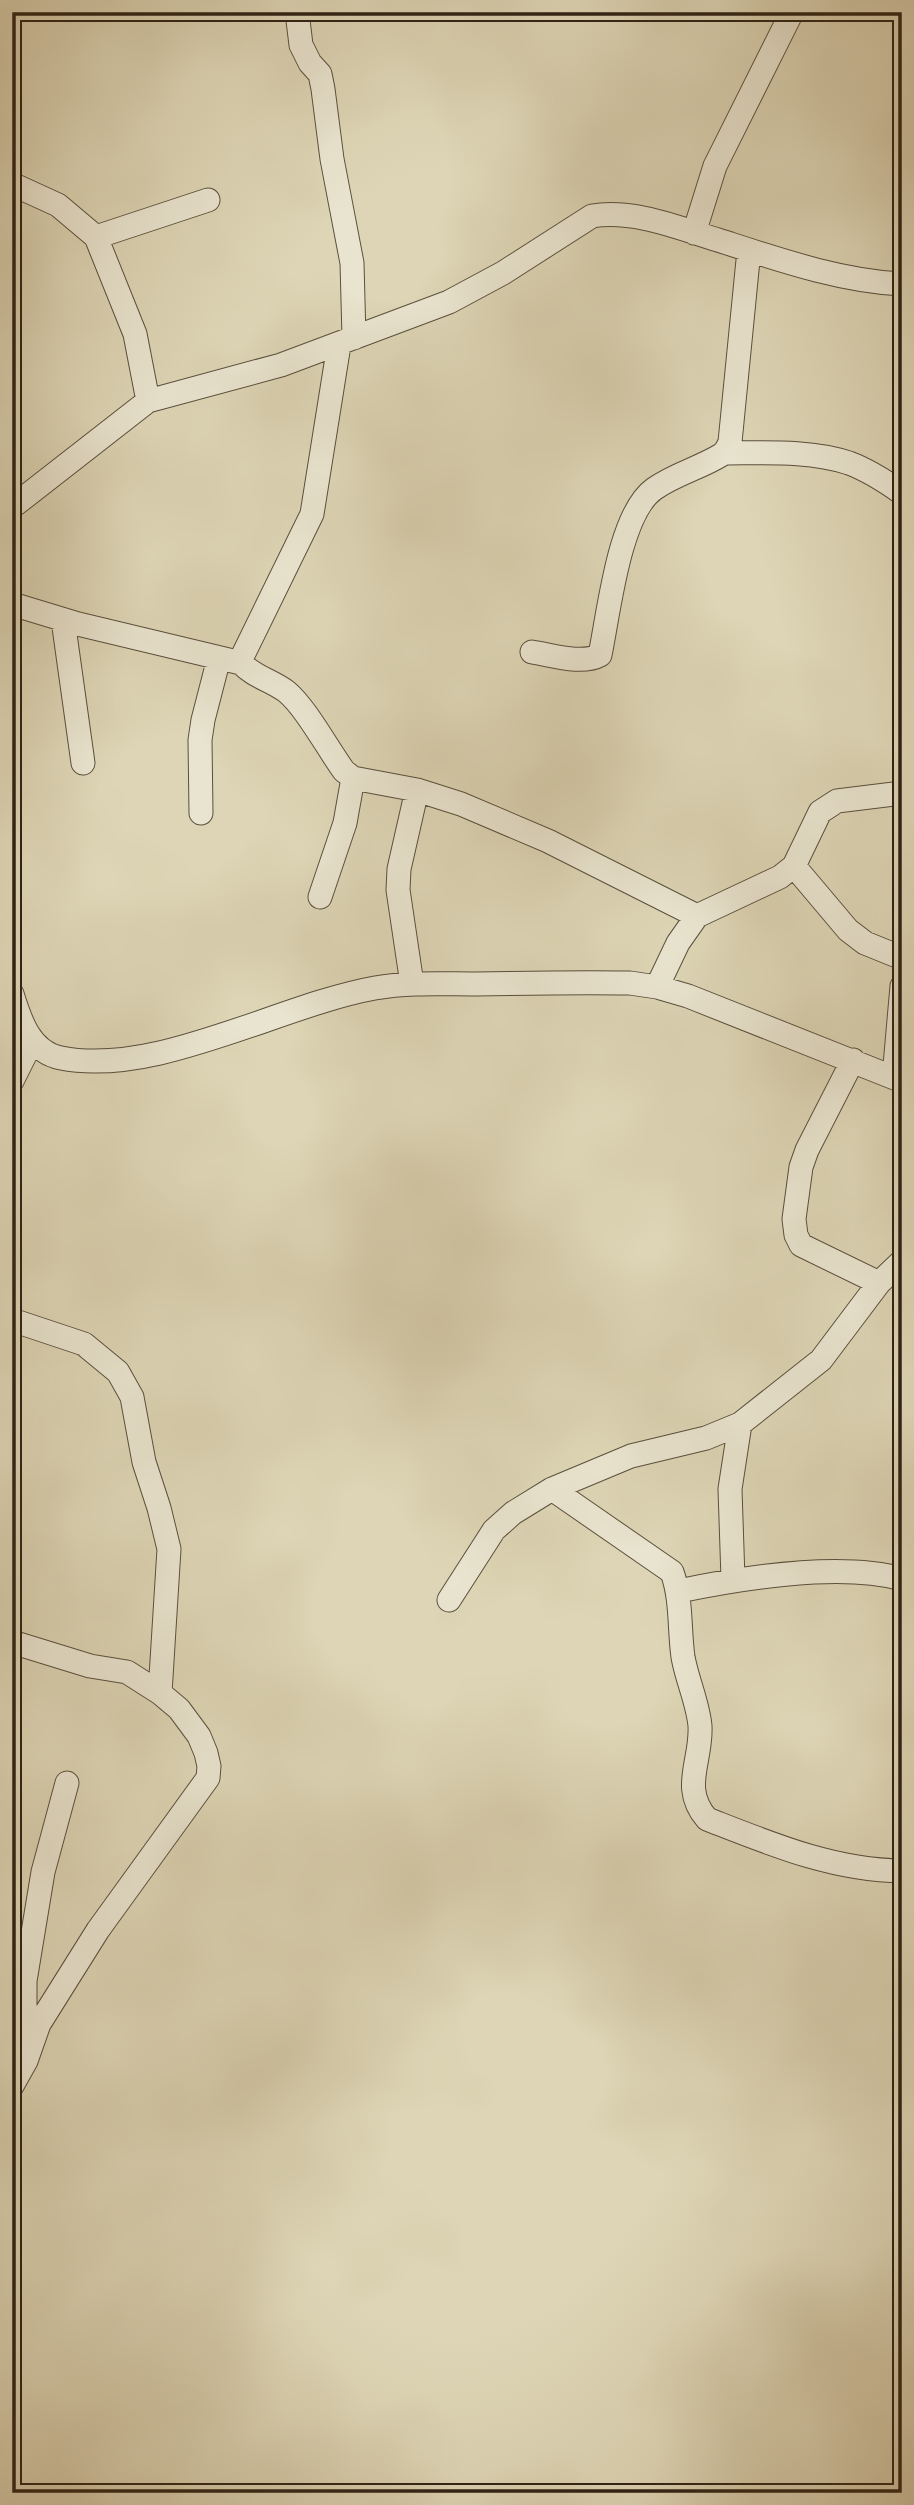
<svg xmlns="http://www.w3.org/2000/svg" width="914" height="2505" viewBox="0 0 914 2505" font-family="Alegreya,serif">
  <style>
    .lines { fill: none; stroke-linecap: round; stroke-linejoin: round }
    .minor-casing { stroke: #5a4f3d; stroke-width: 25 }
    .minor { stroke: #e9e4cf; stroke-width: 23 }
  </style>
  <rect width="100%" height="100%" fill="#ddd5b5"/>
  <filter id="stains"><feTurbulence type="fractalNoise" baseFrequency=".00286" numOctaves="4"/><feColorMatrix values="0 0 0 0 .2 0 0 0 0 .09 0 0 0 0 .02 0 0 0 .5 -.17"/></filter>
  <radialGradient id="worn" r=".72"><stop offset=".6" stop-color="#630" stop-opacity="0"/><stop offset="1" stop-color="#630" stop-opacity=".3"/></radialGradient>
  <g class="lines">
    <defs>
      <path id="minor" d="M297,12L301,45L310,63L320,74L323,89L332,159L352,263L354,338
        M12,184L58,205L96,237L135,334L148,401
        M694,233L715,166L792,12
        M96,237L208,200
        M339,345L312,514L243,655L241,663C254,677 273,681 287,692C306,708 328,749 344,771L353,778L417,790L461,804L548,841L697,916
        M724,453C764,453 811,450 849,463C868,470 885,481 902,493
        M16,504L148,401L281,365L449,302L503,273L592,216C633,209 679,228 718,240C777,259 840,281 902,284
        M12,604L78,624L241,663
        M63,620L83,763
        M532,652C552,655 582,665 600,655C609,612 619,514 654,489C675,474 700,468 721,455C726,452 728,447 730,442L749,250
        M201,813L200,740L203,720L219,658
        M794,866L848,930L865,943L902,958
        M320,897L345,823L353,778
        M412,984L398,890L399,869L417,790
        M657,987L678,943L697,916L780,877L794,866L820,812L837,801L902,793
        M12,994C20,1020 30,1052 61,1058C156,1077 280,1005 375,988C409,982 442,984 476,984C527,983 579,982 630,983L657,987L688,996L902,1081
        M853,1060L807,1150L801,1167L794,1219L796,1235L801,1245L879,1283
        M894,1077L902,986
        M12,1081L32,1041
        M12,1320L84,1344L118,1372L132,1397L144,1462L159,1508L169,1549L160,1693
        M552,1489L672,1572C682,1600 679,1629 683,1657C687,1680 698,1703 700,1726C702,1761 680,1788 707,1819C771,1844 832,1870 902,1871
        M733,1579L730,1489L740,1424
        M679,1591C741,1578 840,1562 902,1579
        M449,1600L494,1530L513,1513L552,1489L631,1456L706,1438L740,1424L821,1360L879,1283L902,1261
        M12,1642L90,1666L127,1672L160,1693L179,1709L199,1736L206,1753L209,1766L208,1778L98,1930L39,2024L26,2061L12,2086
        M32,2043L25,2005V1981L43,1872L67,1783"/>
    </defs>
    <use href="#minor" class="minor-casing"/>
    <use href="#minor" class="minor"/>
  </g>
  <rect width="914" height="2505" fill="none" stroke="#ddd5b5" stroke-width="42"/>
  <rect x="14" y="14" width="886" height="2477" fill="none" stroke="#2f2215" stroke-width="3.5"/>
  <rect x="21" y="21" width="872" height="2463" fill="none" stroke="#2f2215" stroke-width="2"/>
  <rect width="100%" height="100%" filter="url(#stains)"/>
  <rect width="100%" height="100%" fill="url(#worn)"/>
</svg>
